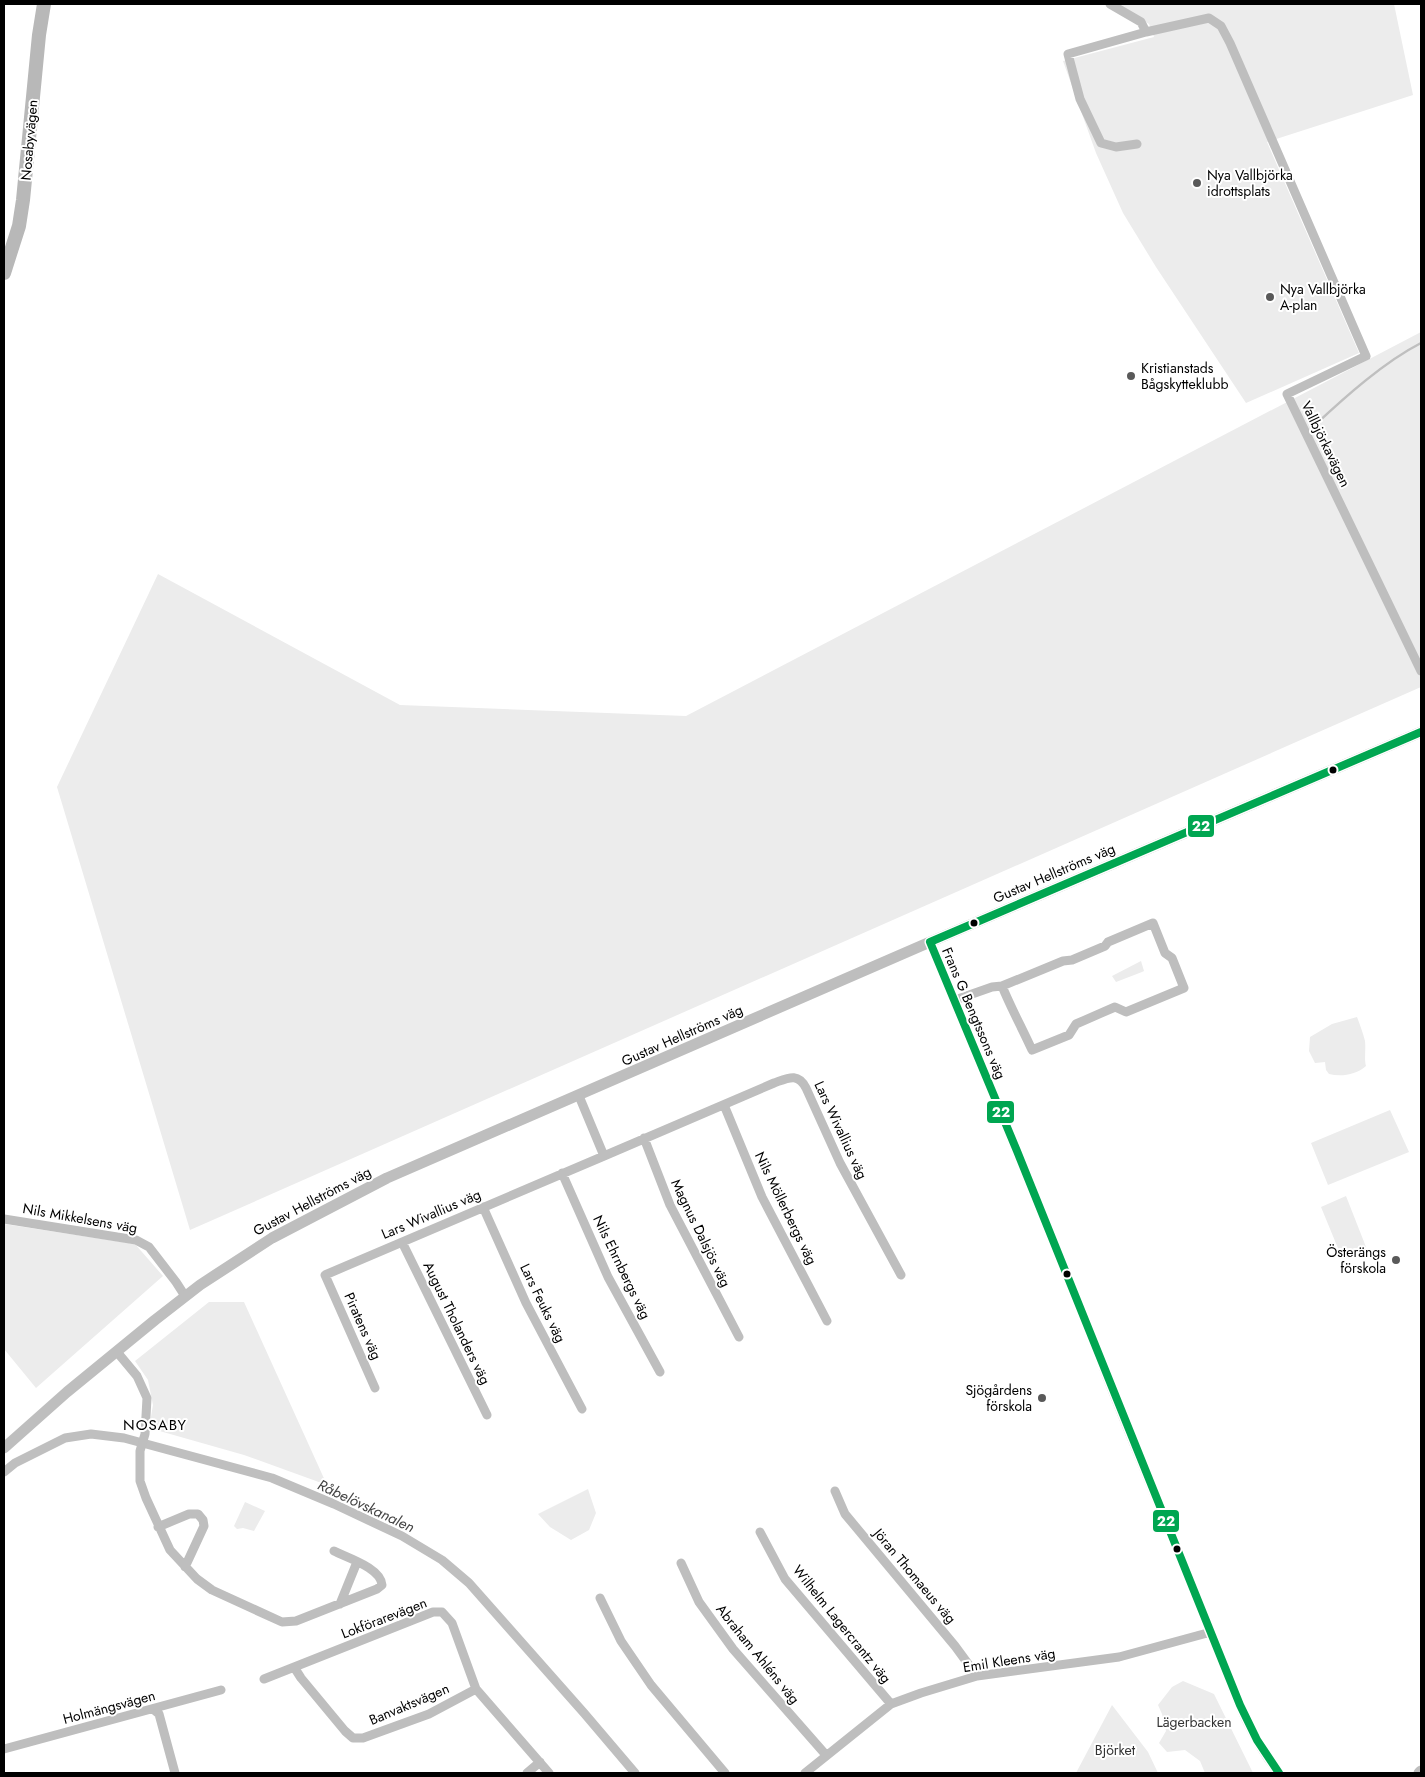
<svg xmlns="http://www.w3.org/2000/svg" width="1425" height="1777" viewBox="0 0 1425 1777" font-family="Jost,sans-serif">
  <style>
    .green { fill: #ececec }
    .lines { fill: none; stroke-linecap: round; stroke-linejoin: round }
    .stream { stroke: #bfbfbf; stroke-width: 2.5 }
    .canal { stroke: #bfbfbf; stroke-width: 9 }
    .minor { stroke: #bebebe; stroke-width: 9 }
    .tertiary { stroke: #bebebe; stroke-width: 11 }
    .secondary { stroke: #b8b8b8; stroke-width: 14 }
    .bus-1-casing { stroke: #fff; stroke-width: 11 }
    .bus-1 { stroke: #00a651; stroke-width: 8 }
    .poi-dot { fill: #595959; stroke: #fff; stroke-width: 2 }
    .bus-dot { fill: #000; stroke: #fff; stroke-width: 2 }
    .labels { text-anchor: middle; stroke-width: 4; stroke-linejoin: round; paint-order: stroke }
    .street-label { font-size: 14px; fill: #000; stroke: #fff }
    .poi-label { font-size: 14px; fill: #000; stroke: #fff; text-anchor: start }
    .park-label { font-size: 14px; fill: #333; stroke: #fff }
    .neighbourhood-label { font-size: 15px; letter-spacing: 1px; fill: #000; stroke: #fff }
    .water-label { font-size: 15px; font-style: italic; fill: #444; stroke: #fff }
    .line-badge { stroke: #fff; stroke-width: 2 }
    .badge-label { font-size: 14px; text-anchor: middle; font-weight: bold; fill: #fff }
  </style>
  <rect width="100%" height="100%" fill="#fff"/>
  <path class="green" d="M1116,4H1394L1413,95L1267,142L1359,353L1246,403L1156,267L1123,213L1096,153L1063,61L1154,37L1149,24Z
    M1421,332V687L190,1230L57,787L158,574L400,705L686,716Z
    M1141,961L1144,971L1142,972L1116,982L1112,976Z
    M1357,1017C1360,1025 1363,1033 1365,1041C1366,1050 1364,1059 1366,1066C1356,1075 1341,1077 1329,1074L1326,1070L1325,1062L1315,1063L1309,1051L1310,1037L1332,1024Z
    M1390,1110L1409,1152L1328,1185L1311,1143Z
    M1346,1196L1366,1247L1342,1258L1321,1207Z
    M4,1224L135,1244L163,1276L36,1388L4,1349Z
    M209,1302H244L327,1485L244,1455L149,1428L153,1405L148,1380L135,1361Z
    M588,1489L596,1513L589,1530L571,1540L550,1527L538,1514Z
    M245,1502L265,1511L254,1531L243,1528L237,1529L234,1526Z
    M1183,1681L1214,1694L1253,1773H1205L1200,1761L1185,1750L1167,1752L1159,1743L1166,1731L1162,1714L1158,1705L1172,1687Z
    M1112,1705L1148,1752L1158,1773H1076Z"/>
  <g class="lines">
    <path class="stream" d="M1315,425C1345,397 1384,362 1421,343"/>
    <path class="canal" d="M4,1472L15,1463L65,1438L91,1434L124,1438L272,1478L334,1504L402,1536L442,1560L469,1583L584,1713L635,1773"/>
    <path class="minor" d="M1110,4L1141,22L1146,32
      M1137,144L1116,147L1101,143L1080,99L1068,54L1146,32L1209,18L1221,26L1230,43L1366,356L1287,394L1421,671
      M930,942L1050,1232
      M955,1000L992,987L1002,986L1063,961L1072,960L1105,946L1108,942L1153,923L1165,953L1172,958L1184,988L1126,1012L1115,1007L1076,1024L1069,1035L1032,1050C1022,1028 1011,1008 1002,986
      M579,1096L604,1156L774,1083C788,1078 798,1072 806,1088L840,1163L901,1275
      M724,1105L762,1197L827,1321
      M644,1138L670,1205L739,1337
      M562,1173L608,1277L660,1372
      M483,1207L526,1303L582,1409
      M4,1219L136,1240L149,1247L176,1282L185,1296
      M402,1242L487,1415
      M117,1352L137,1376L147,1398L145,1434L140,1451V1481L146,1498L170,1550L197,1579L212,1590L282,1622L296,1621L377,1589L382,1585C381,1568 348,1558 334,1551
      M1104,1369C1138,1456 1175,1543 1210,1630C1230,1679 1245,1732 1279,1773
      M375,1388L325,1275L604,1156
      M835,1491L845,1514L955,1646L977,1676
      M158,1527L189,1514H198L203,1520L204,1526L185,1567
      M760,1532L785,1579L891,1704
      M681,1563L699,1602L733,1649L826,1755
      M600,1598L621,1641L651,1685L725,1773
      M340,1604L357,1562
      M294,1667L301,1678L345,1731L353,1738H363L429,1714L476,1689
      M264,1679L433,1612H442L452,1623L476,1689L549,1773
      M153,1709L159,1714L175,1773
      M4,1749L221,1690
      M527,1773L540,1762
      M805,1773L891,1704L921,1693L977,1676L1119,1657L1211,1632"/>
    <path class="tertiary" d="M4,1448L67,1392L155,1320L200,1285L272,1238L387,1178L930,942L1421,732
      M1419,1773L1421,1771"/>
    <path class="secondary" d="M4,273L19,226L23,200L39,35L44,4"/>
    <defs>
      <path id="bus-1" d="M1279,1773L1257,1740L1240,1705L1017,1151L930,942L1421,732"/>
    </defs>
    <use href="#bus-1" class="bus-1-casing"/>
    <use href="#bus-1" class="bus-1"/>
  </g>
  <g class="poi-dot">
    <circle cx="1197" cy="183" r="5"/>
    <circle cx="1270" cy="297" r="5"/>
    <circle cx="1131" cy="376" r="5"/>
    <circle cx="1396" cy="1260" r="5"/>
    <circle cx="1042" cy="1398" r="5"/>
  </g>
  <g class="bus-dot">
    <circle cx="1333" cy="770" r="4.5"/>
    <circle cx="974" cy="923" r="4.5"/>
    <circle cx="1067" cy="1274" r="4.5"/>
    <circle cx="1177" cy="1549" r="4.5"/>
  </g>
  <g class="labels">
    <g class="street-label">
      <text transform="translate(29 140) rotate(-85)" y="5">Nosabyvägen</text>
      <text transform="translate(1326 444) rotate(64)" y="5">Vallbjörkavägen</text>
      <text transform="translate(1054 873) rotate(-23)" y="5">Gustav Hellströms väg</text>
      <text transform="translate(974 1013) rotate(67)" y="5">Frans G Bengtssons väg</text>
      <text transform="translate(682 1035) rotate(-24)" y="5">Gustav Hellströms väg</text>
      <text transform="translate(841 1130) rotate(65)" y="5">Lars Wivallius väg</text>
      <text transform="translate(312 1201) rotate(-28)" y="5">Gustav Hellströms väg</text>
      <text transform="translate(786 1208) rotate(64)" y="5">Nils Möllerbergs väg</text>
      <text transform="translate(431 1214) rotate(-23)" y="5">Lars Wivallius väg</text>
      <text transform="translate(80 1218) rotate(10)" y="5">Nils Mikkelsens väg</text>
      <text transform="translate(701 1233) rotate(64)" y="5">Magnus Dalsjös väg</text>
      <text transform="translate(622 1267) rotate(64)" y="5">Nils Ehrnbergs väg</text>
      <text transform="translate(543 1303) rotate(64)" y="5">Lars Feuks väg</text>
      <text transform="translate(457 1323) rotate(64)" y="5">August Tholanders väg</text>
      <text transform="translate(363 1326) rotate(66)" y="5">Piratens väg</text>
      <text transform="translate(915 1576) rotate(50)" y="5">Jöran Thomaeus väg</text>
      <text transform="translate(384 1618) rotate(-21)" y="5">Lokförarevägen</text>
      <text transform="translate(842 1624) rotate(51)" y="5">Wilhelm Lagercrantz väg</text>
      <text transform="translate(758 1654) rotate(51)" y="5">Abraham Ahléns väg</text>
      <text transform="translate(1009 1660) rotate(-9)" y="5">Emil Kleens väg</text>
      <text transform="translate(409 1704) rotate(-23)" y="5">Banvaktsvägen</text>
      <text transform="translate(109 1707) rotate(-15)" y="5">Holmängsvägen</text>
    </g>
    <g class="poi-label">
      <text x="1207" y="180">Nya Vallbjörka<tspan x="1207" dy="16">idrottsplats</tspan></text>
      <text x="1280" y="294">Nya Vallbjörka<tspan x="1280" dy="16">A-plan</tspan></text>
      <text x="1141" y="373">Kristianstads<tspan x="1141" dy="16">Bågskytteklubb</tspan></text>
      <text x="1386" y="1257" text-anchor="end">Österängs<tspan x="1386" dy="16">förskola</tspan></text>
      <text x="1032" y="1395" text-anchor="end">Sjögårdens<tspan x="1032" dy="16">förskola</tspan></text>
    </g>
    <g class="park-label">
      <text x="1194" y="1727">Lägerbacken</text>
      <text x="1115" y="1755">Björket</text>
    </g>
    <g class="neighbourhood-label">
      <text x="155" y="1430">NOSABY</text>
    </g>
    <g class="water-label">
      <text transform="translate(366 1506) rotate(25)" y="5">Råbelövskanalen</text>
    </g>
  </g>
  <g class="line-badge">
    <rect x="1187" y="814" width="28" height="24" rx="5" fill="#00a651"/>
    <rect x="986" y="1100" width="29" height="24" rx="5" fill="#00a651"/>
    <rect x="1152" y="1509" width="28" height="24" rx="5" fill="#00a651"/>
  </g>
  <g class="badge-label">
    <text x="1201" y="831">22</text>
    <text x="1001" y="1117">22</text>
    <text x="1166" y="1526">22</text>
  </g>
  <rect width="1425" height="1777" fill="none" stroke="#000000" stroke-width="10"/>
</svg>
